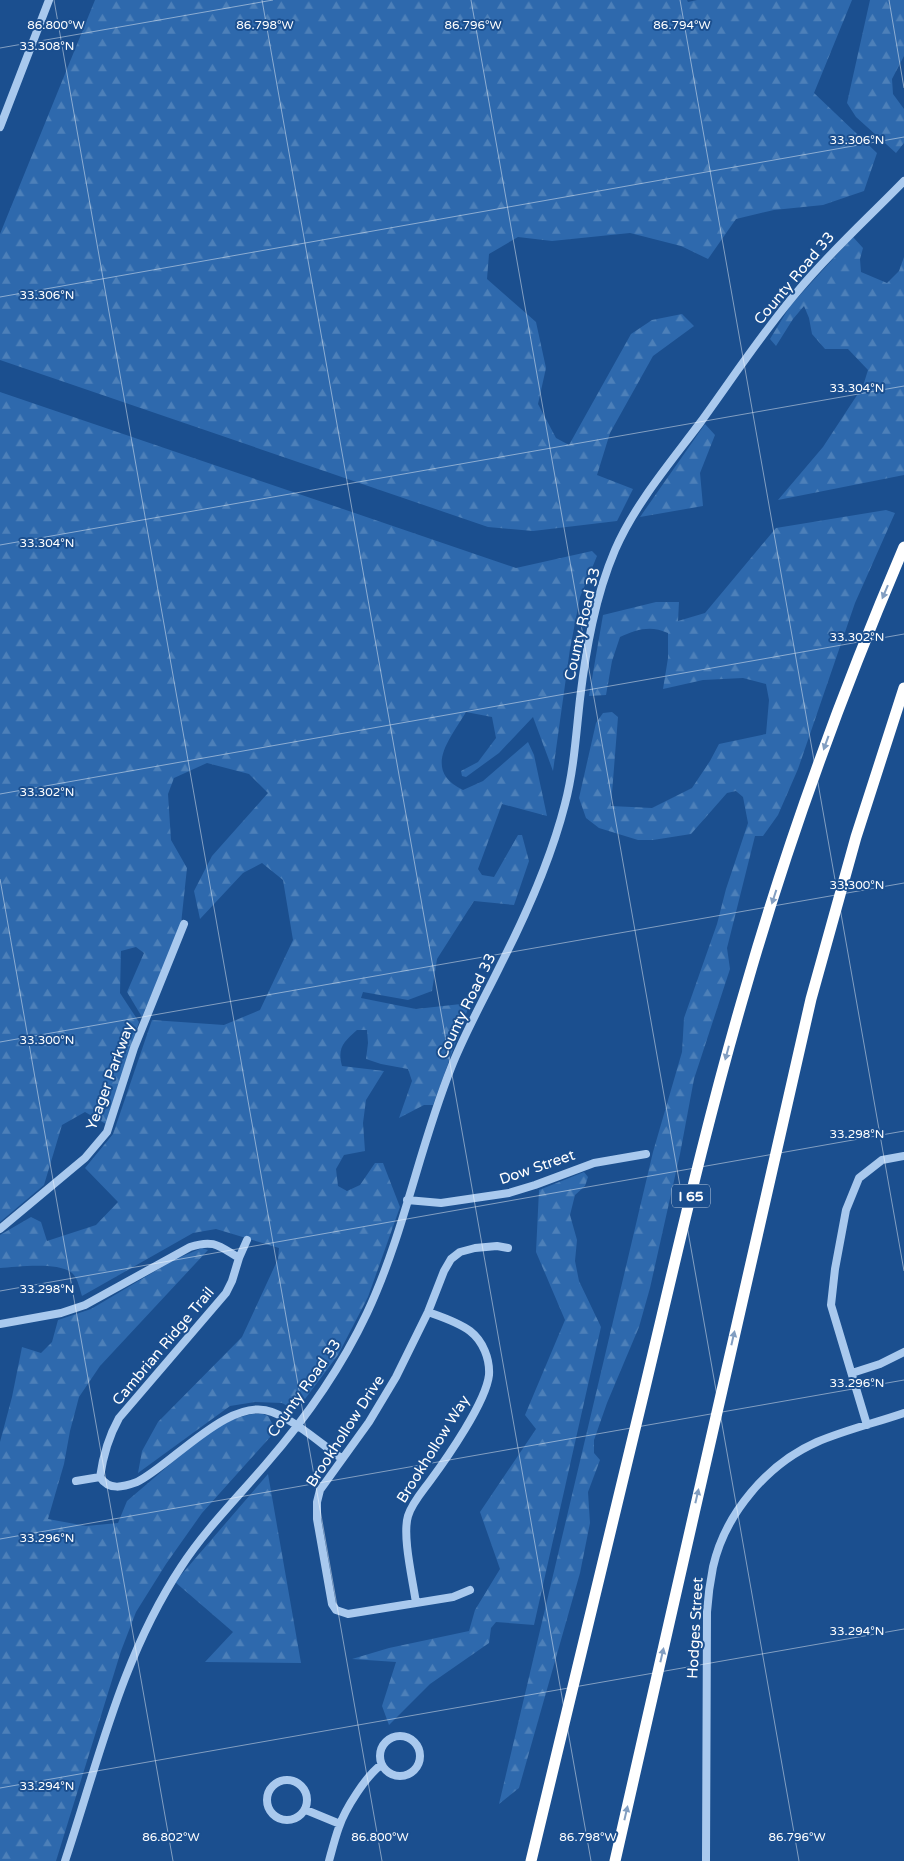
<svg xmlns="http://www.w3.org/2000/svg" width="904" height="1861" viewBox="0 0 904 1861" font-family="'Varela Round',sans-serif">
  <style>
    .forest { fill: url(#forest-firs) }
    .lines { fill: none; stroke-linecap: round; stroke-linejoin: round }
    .minor { stroke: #a9c9ee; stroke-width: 8 }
    .highway { stroke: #fff; stroke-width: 11 }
    .oneway { fill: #829ec1 }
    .ticks { fill: none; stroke: #fff; stroke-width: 1; stroke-opacity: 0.45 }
    .labels { text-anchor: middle; stroke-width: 4; stroke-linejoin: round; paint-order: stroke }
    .shield { fill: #1b4f8f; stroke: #bbcadd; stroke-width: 1 }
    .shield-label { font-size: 14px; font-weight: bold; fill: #fff }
    .street-label { font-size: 15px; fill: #fff; stroke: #1b4f8f }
    .ticks-label { font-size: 12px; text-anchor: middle; fill: #fff; stroke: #1b4f8f; stroke-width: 4; stroke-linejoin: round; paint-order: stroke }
  </style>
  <defs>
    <pattern id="forest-firs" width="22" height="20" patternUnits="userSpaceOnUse" patternTransform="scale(1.25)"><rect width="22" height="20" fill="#2e69ad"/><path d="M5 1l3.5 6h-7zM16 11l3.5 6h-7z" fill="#4d80b9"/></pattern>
  </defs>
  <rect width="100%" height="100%" fill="#1b4f8f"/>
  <path class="forest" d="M95,0H687L688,2L697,0H852L814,93L877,153L864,191L823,205L774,210L736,219L708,259L681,246L630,233L552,241L518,237L489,254L487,279L536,322L546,368L538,404L556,438L569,445L631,334L652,320L682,314L694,326L653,356L610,433L597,475L633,489L617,521L533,531L488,527L0,360V234Z
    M870,0H904V56L892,79L893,94L904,109V143L896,153L856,117L847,103Z
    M853,237L863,248L860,259L861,272L887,283L899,271L904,257V475L778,500L823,447L863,386L868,370L848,349H825L812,334L809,318L804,306L793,319L776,346L770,339L790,306Z
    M0,392L516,568L592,551L597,556L580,597L570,649L553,771L533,717L499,753L466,777L462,776L461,771L478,762L496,738L492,717L466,712C450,739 422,770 463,790L483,781L528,742L534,755L547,816L502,804L478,869L482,875L494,877L518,835H522L529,861L514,905L474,901L437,959L432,991L408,1000L363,992L361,998L416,1009L470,1003L433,1105H424L399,1118L412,1081L408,1069L381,1064L366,1059L368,1043L367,1030H357C344,1042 337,1047 342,1066L384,1071L366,1100L363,1123L365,1151L344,1155L336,1169L338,1186L347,1191L360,1185L375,1163H383L400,1207L368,1297L338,1355L302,1403L293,1409L282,1403L255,1402L230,1406L138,1473L142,1451L158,1422L242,1337L278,1259L279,1248L216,1229L193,1233L82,1296C80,1290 78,1279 73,1274C61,1261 16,1267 0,1268V1235L31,1217L41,1222L47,1241L96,1225L118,1202L85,1168L113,1134L152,1020L224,1025L260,1010L293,940L283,880L262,863L243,873L200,919L194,891L212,856L268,793L249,774L207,763L174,778L168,794L171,840L187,868L181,924L142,1017L127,992L144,953L136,947L121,951L120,993L139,1022L106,1124L85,1112L62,1125L44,1185L0,1222Z
    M705,424L715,435L700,473L703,506L640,517Z
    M886,510L895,513L855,603L798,769L778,815L763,836H755L727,948L730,969L694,1079L680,1154L650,1288L639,1327L607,1403L594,1440V1453L600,1460L588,1492L590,1523L580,1573L519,1788L499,1804L653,1152L682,1052L684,1018L717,924L726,889L748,823L743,797L736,791L727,793L691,834L653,840H638L599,828L586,818L579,798L596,723L603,713L612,712L618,717L611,806L652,808L692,788L710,761L719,744L766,734L769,700L766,684L743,678L703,680L663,689L668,658V633C651,625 637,629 620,637L612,661L606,695L589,696L603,615L656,602H679L678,621L705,613L776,528Z
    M584,1172L588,1177L585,1186L575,1195L570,1215L577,1240L575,1261L579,1281L601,1327L534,1625L496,1622L491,1628L489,1643L430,1684L389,1725L382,1706L396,1662L352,1659L389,1648L469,1631L475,1610L500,1569L480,1512L536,1429L525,1415L565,1320L536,1252L539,1190Z
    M202,1248L208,1250L100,1366L79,1397L70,1431L64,1464L48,1519L86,1526L118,1523L127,1501L209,1431L237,1418L252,1414H263L268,1416L274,1427L272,1435L202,1513L166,1564L136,1612L121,1651L56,1861H0V1442L12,1397L22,1347L41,1353L52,1342L58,1320L91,1309L174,1260Z
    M268,1474L301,1663L205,1662L233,1632L175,1582Z"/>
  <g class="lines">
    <path class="minor" d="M0,127L49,0
      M407,1200L441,1203L509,1193L535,1185L594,1163L646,1154
      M0,1229L85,1158L107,1132L134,1048L184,924
      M239,1258L247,1240
      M0,1324L61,1313L85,1305L190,1247C214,1239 219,1246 239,1258L232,1281L226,1293L119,1418C109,1436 103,1456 100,1477L76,1481
      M852,1373L880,1364L904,1352
      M867,1425L831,1305L835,1269L846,1210L859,1178L882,1160L904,1156
      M100,1477C109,1491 123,1487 137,1482C172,1465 230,1395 272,1412C296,1421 320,1443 341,1458
      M470,1590L453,1597L348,1614L336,1610L332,1604L317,1519V1502L320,1490L369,1422L396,1377L428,1312L444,1271L451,1259L460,1252L475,1248L497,1246L508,1248
      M416,1603C413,1581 402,1536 408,1516C412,1503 422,1492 430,1481C447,1458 486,1402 489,1375C490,1359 483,1341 470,1331C458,1322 442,1317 428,1312
      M380 1756a20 20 0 1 1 40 0a20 20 0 1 1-40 0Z
      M267 1800a20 20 0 1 1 40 0a20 20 0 1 1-40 0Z
      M306,1810L340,1824
      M65,1861C98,1762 122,1656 181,1567C205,1530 237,1498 266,1464C306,1418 341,1368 367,1313C404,1234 419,1148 451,1068C465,1032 484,999 501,964C527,913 551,859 565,804C574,770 576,734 580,699C586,649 595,597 615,550C635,504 670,463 700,423C732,379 762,333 797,292C830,252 868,218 904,181
      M329,1861C332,1850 335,1838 339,1827C345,1809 366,1776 381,1765
      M706,1861L707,1612C708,1597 710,1582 713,1567C725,1514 767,1464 817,1442C845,1430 875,1423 904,1413"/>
    <path class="highway" d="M531,1861C568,1707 605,1554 642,1400C675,1262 706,1123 746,987C789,837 843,690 904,547
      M615,1861L811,999L856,837L904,688"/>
  </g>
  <defs><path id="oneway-solid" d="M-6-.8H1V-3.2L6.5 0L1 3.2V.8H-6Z" transform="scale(1.25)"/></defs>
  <g class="oneway">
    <use href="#oneway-solid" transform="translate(885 592) rotate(113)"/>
    <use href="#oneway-solid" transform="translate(826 743) rotate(110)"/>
    <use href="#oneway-solid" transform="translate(774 897) rotate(108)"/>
    <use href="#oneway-solid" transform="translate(727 1053) rotate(105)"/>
    <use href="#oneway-solid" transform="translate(733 1338) rotate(-77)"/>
    <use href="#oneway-solid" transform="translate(697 1496) rotate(-77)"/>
    <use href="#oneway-solid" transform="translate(662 1655) rotate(-77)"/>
    <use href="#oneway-solid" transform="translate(626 1813) rotate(-77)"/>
  </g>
  <path class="ticks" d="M54,0L382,1861M262,0L591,1861M471,0L799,1861M680,0L904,1271M889,0L904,88M0,48L273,0M0,297L904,137M0,545L904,386M0,794L904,634M0,879L173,1861M0,1042L904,883M0,1291L904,1131M0,1539L904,1380M0,1788L904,1629"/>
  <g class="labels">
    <rect class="shield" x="672" y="1184.5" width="38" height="23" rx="4"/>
    <g class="shield-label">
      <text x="691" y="1201">I 65</text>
    </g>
    <g class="street-label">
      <text transform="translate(794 278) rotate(-50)" y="5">County Road 33</text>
      <text transform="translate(582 624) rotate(-77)" y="5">County Road 33</text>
      <text transform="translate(466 1006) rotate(-64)" y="5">County Road 33</text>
      <text transform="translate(110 1076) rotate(-70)" y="5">Yeager Parkway</text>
      <text transform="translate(537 1167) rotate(-19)" y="5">Dow Street</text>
      <text transform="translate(163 1346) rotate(-50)" y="5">Cambrian Ridge Trail</text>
      <text transform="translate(304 1388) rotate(-55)" y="5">County Road 33</text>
      <text transform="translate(345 1431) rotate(-57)" y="5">Brookhollow Drive</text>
      <text transform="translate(433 1449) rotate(-58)" y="5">Brookhollow Way</text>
      <text transform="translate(695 1628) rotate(-87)" y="5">Hodges Street</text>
    </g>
  </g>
  <g class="ticks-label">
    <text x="56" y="29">86.800°W</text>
    <text x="265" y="29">86.798°W</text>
    <text x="473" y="29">86.796°W</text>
    <text x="682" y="29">86.794°W</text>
    <text x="47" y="50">33.308°N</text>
    <text x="857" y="144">33.306°N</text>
    <text x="47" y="299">33.306°N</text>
    <text x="857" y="392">33.304°N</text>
    <text x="47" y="547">33.304°N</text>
    <text x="857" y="641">33.302°N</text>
    <text x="47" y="796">33.302°N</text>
    <text x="857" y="889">33.300°N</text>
    <text x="47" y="1044">33.300°N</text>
    <text x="857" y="1138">33.298°N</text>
    <text x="47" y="1293">33.298°N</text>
    <text x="857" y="1387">33.296°N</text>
    <text x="47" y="1542">33.296°N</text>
    <text x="857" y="1635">33.294°N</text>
    <text x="47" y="1790">33.294°N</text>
    <text x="171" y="1841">86.802°W</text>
    <text x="380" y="1841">86.800°W</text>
    <text x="588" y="1841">86.798°W</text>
    <text x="797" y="1841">86.796°W</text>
  </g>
</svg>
